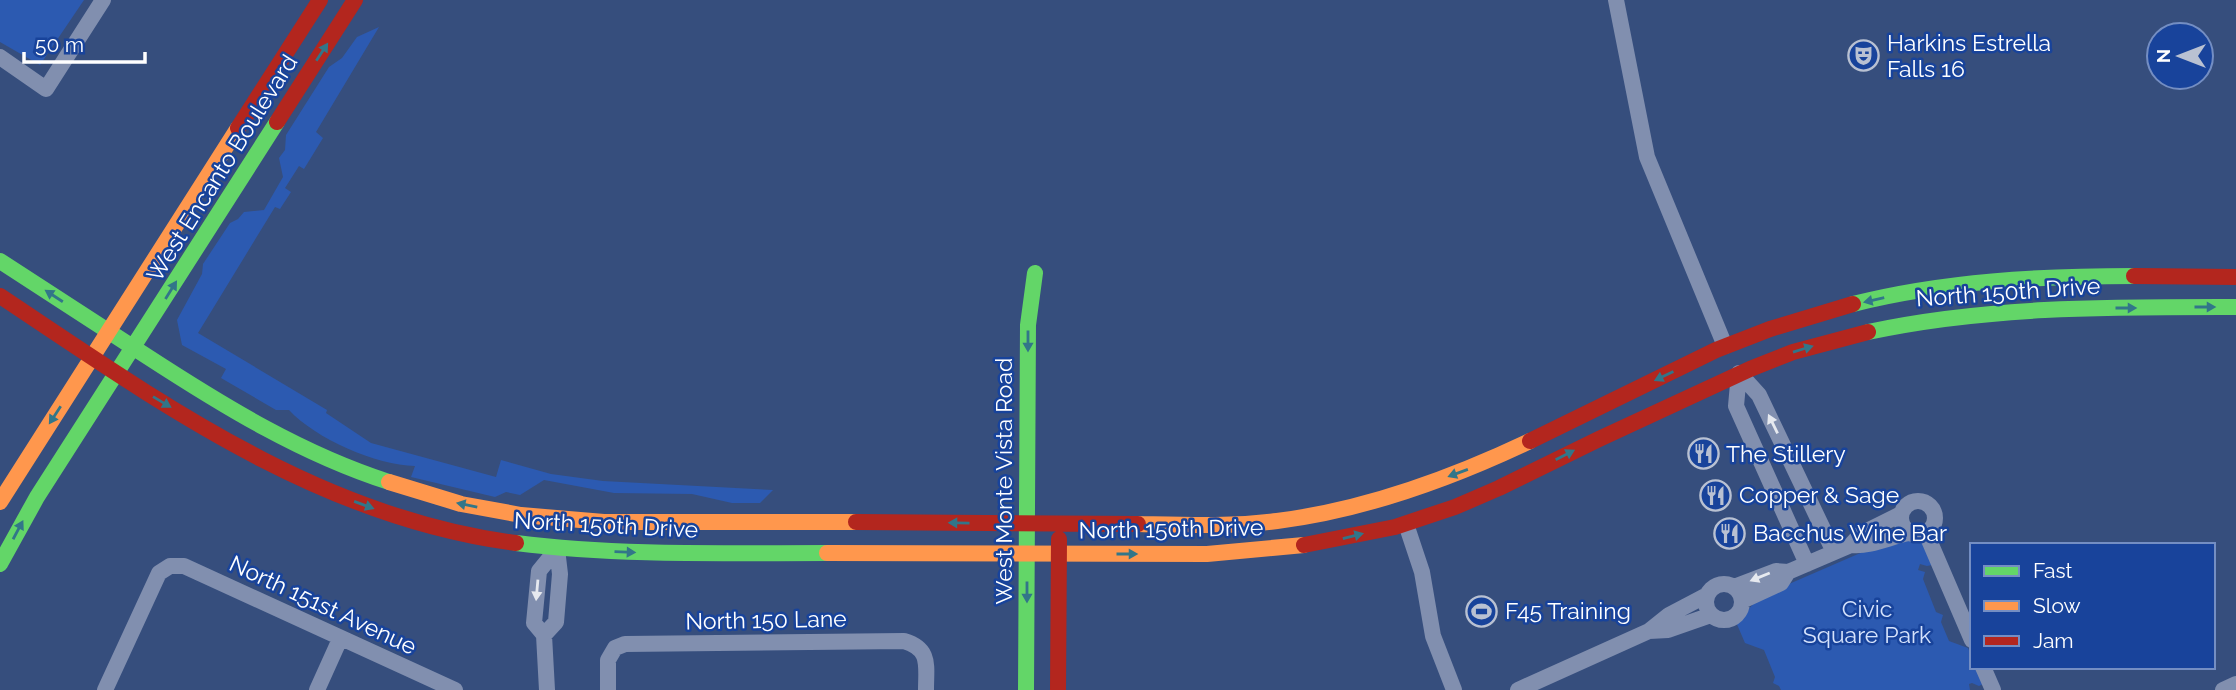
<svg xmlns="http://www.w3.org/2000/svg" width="2236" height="690" viewBox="0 0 2236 690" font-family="Raleway,sans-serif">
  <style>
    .green { fill: #2c5ab1 }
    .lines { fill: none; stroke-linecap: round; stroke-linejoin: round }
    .street { stroke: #818faf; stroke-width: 16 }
    .fast { stroke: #63d668; stroke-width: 16 }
    .slow { stroke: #ff974d; stroke-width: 16 }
    .jam { stroke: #b3261e; stroke-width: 16 }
    .oneway { fill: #327689 }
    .oneway2 { fill: #e6e9ef }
    .labels { text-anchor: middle; stroke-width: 5; stroke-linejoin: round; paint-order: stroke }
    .poi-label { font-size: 23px; fill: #fff; stroke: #18439b; text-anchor: start }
    .street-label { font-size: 23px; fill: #fff; stroke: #18439b }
    .park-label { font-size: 23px; fill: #d6e3fc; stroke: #18439b }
  </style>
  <rect width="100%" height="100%" fill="#364e7d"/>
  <path class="green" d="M0,0H84L40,65L0,42Z
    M379,27L316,132L323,138L304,169L299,166L285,188L291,192L280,209L275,207L198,333L327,410L326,413L371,443L496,477L501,460L551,474L603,481L773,490L760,503H732L692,494L614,493L544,480L520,495L506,492L495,497L411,477L415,466C376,465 316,439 289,410H276L221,378L226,369L182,345L177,320L202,274L203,264L230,223L238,219L244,212L264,210L283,177L279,158L285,150L286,135L329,67L342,58L357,37Z
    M1902,540L1924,541L1932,565L1927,566L1920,564L1918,570L1925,572L1923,579L1936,612L1943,615L1941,622L1949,641L1968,648L1972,658V667H1976L1983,684L1979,686L1972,683L1969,684L1970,690H1781L1779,686L1773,683L1775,677L1764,650L1745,643L1736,622L1761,596L1888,541Z"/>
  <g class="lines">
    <path class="street" d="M1616,0L1647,157L1725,346
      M0,57L46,89L103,0
      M1739,373L1736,406L1807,564
      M1739,373L1759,395L1834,552
      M1901 518a17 17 0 1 1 34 0a17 17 0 1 1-34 0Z
      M1406,524L1422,572L1433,636L1454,690
      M1926,533L1972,640
      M1851,545C1871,547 1889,537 1909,533
      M1706 602a18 18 0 1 1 36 0a18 18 0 1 1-36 0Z
      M1734,587L1776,571L1788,572L1851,545L1861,534L1901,514
      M1742,601L1781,583L1788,572
      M1649,631L1668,630L1711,615
      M544,635L556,622L560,574L557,549
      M1983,667L1993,690
      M105,690L159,573L170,566H184L455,690
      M317,690L340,639
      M547,690L544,635L534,623L539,571L557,549
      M608,690V660L615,648L625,644L904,641C931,649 926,665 926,690
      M1518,690L1649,631L1669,615L1707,595
      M2223,690L2236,684"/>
    <path class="fast" d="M0,261C49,293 99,325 148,357C225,407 302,454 389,482
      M1853,304C1945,281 2039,276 2134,276
      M1868,332C1989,306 2113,307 2236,307
      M516,543C619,556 723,553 827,553
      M0,564L37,497L277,122
      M1026,690L1028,325L1035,273"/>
    <path class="slow" d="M389,482L461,504L521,515L604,522H856
      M0,502L238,128
      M1138,524C1184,525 1231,527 1277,521C1365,510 1450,479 1530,441
      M827,553L1207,554L1304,545"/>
    <path class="jam" d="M277,122L355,0
      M238,128L320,0
      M2134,276L2236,277
      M0,296C159,402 320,518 516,543
      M1530,441L1716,350L1770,329L1853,304
      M856,522L1138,524
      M1304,545L1395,527L1455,507L1499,488L1599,439L1750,369L1793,352L1868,332
      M1058,690L1059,539"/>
  </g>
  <defs><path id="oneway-solid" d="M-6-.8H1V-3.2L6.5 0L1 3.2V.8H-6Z" transform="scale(1.75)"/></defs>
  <g class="oneway">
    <use href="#oneway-solid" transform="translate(322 52) rotate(-57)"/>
    <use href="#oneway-solid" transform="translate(171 290) rotate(-58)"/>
    <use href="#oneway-solid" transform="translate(54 296) rotate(-147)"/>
    <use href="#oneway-solid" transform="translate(1874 300) rotate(167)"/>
    <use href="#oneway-solid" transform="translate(2205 307)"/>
    <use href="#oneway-solid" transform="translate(2126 308)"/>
    <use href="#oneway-solid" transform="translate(1028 341) rotate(90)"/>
    <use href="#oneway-solid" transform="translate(1803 349) rotate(-17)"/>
    <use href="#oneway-solid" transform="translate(1664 376) rotate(154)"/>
    <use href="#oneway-solid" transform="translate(162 402) rotate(31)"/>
    <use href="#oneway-solid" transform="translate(55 415) rotate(123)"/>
    <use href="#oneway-solid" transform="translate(1565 455) rotate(-27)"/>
    <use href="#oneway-solid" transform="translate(1458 473) rotate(160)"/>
    <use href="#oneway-solid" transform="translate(364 505) rotate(20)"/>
    <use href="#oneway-solid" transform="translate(467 505) rotate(-168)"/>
    <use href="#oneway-solid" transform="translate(959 523) rotate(-179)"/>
    <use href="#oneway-solid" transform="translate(18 530) rotate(-62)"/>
    <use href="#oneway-solid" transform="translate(1353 536) rotate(-14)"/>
    <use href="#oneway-solid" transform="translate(625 552) rotate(2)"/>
    <use href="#oneway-solid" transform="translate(1127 554)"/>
    <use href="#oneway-solid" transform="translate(1027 592) rotate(90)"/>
  </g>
  <g class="oneway2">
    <use href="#oneway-solid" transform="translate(1773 424) rotate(-116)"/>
    <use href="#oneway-solid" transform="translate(1760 577) rotate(158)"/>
    <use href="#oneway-solid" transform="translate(537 590) rotate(95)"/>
  </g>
  <defs>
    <symbol id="theatre-ring" viewBox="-11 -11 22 22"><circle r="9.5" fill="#18439b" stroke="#b9c1d2" stroke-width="1.5"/><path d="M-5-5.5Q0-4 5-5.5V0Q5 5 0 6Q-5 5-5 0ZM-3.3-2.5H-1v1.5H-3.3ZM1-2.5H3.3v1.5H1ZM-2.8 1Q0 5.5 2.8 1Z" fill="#b9c1d2"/></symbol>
    <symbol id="restaurant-ring" viewBox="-11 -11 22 22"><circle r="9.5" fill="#18439b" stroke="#b9c1d2" stroke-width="1.5"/><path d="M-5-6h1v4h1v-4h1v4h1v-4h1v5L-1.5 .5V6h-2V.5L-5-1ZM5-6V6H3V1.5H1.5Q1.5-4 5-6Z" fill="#b9c1d2"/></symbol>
    <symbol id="stadium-ring" viewBox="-11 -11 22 22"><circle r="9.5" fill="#18439b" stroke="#b9c1d2" stroke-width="1.5"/><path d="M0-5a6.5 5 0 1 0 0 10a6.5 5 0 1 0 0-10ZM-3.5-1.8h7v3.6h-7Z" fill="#b9c1d2"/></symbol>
  </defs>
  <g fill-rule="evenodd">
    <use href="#theatre-ring" x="1846" y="38" width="35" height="35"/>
    <use href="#restaurant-ring" x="1686" y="436" width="35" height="35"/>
    <use href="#restaurant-ring" x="1698" y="478" width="35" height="35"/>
    <use href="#restaurant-ring" x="1712" y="516" width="35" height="35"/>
    <use href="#stadium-ring" x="1464" y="594" width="35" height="35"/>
  </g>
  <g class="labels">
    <g class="poi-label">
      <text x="1887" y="51">Harkins Estrella<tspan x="1887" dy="26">Falls 16</tspan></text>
      <text x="1726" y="462">The Stillery</text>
      <text x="1739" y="503">Copper &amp; Sage</text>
      <text x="1753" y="541">Bacchus Wine Bar</text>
      <text x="1505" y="619">F45 Training</text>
    </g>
    <g class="street-label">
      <text transform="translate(222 168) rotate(-58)" y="8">West Encanto Boulevard</text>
      <text transform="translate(2008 292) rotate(-4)" y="8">North 150th Drive</text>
      <text transform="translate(1004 481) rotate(-90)" y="8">West Monte Vista Road</text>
      <text transform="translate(606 525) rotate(3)" y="8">North 150th Drive</text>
      <text transform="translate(1171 529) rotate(-1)" y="8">North 150th Drive</text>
      <text transform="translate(323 605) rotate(25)" y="8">North 151st Avenue</text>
      <text transform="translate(766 620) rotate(-1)" y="8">North 150 Lane</text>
    </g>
    <g class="park-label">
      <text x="1867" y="617">Civic<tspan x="1867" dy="26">Square Park</tspan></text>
    </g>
  </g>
  <rect x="1970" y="543" width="245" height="126" fill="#18439b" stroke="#748ec3" stroke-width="2"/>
  <rect x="1984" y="566" width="35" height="10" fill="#63d668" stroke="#748ec3" stroke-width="2"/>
  <text x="2033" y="578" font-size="21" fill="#ffffff">Fast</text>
  <rect x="1984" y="601" width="35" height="10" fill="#ff974d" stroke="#748ec3" stroke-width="2"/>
  <text x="2033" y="613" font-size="21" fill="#ffffff">Slow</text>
  <rect x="1984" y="636" width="35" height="10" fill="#b3261e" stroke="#748ec3" stroke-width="2"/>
  <text x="2033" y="648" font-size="21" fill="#ffffff">Jam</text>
  <g transform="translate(2180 56) rotate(270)"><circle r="33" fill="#18439b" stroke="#748ec3" stroke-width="2"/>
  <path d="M0-5L12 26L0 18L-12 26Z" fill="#b9c1d2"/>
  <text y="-10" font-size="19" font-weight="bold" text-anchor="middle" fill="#ffffff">N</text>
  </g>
  <path d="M24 52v10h121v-10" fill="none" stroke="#ffffff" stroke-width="3.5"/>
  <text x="35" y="52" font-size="21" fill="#ffffff" stroke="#18439b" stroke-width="5" paint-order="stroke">50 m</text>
</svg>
